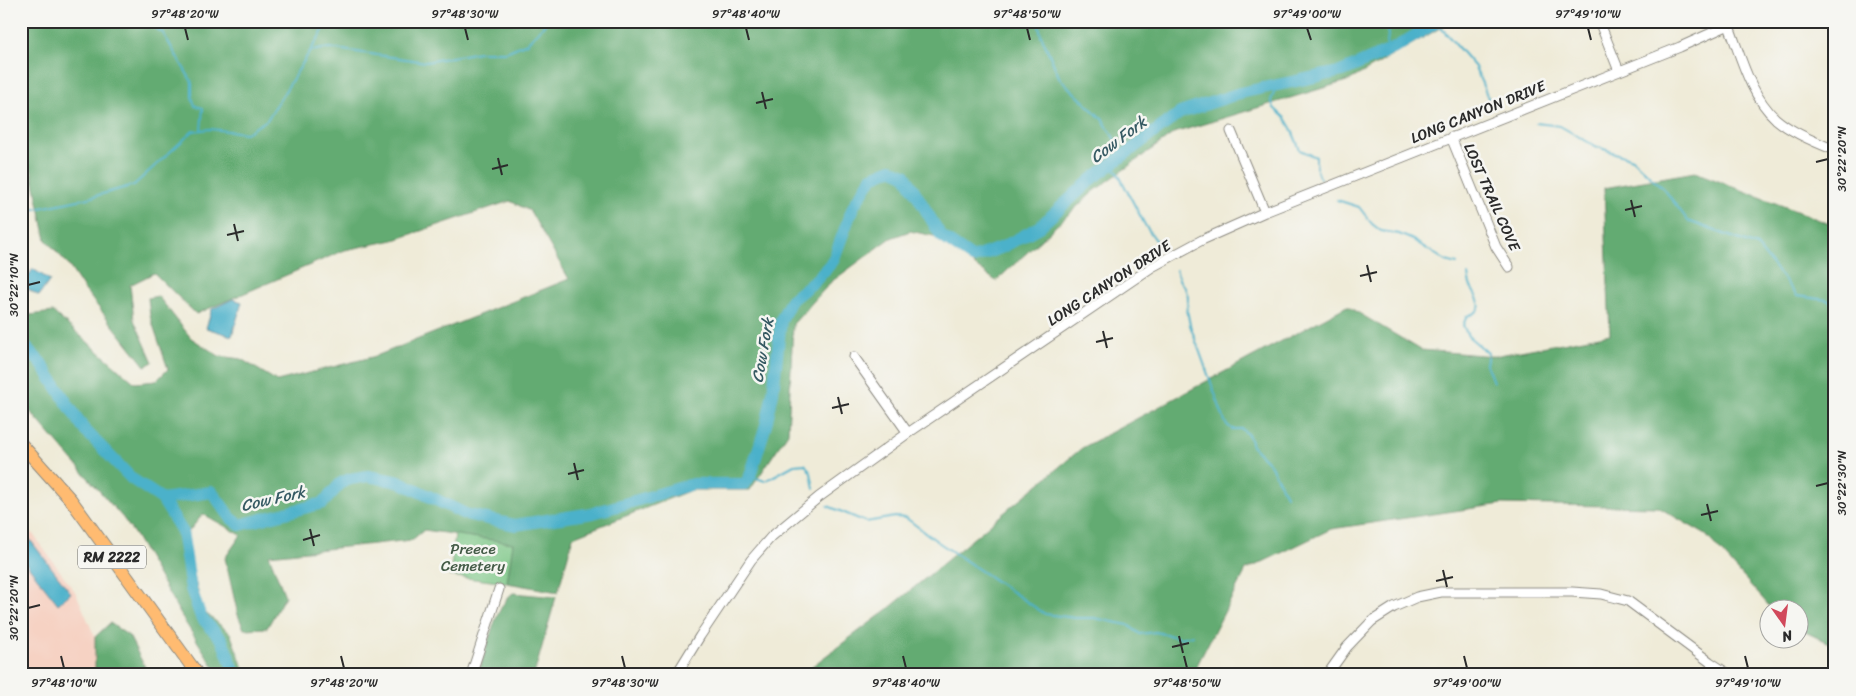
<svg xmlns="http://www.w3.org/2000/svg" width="1856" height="696" viewBox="0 0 1856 696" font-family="Sriracha,sans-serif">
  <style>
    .built { fill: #f6d2c3 }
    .green { fill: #7ac685; stroke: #527858 }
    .forest { fill: #63ab72; stroke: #476b4e }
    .water { fill: #4bb1ca; stroke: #3b6e7a }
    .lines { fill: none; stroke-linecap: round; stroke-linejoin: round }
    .stream { stroke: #4bb1ca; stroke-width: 2 }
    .river { stroke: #4bb1ca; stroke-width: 12 }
    .street-casing { stroke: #8d8b82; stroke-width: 11 }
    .primary-casing { stroke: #8d8b82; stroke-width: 14 }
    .street { stroke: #fff; stroke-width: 9 }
    .primary { stroke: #ffbb71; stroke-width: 12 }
    .ticks { fill: none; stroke: #2b2b2b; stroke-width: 2 }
    .labels { text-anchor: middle; stroke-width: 5; stroke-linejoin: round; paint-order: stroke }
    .shield { fill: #f6f6f2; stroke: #686867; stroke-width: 1 }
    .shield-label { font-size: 14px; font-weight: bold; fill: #2b2b2b }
    .street-label { font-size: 15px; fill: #2b2b2b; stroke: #f6f6f2 }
    .park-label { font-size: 15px; fill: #435a46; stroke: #f6f6f2 }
    .water-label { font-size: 16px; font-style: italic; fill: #365a63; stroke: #f6f6f2 }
    .neatline { fill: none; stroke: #2b2b2b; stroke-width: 2 }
    .ticks-label { font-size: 12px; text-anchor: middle; fill: #2b2b2b }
  </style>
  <rect width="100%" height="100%" fill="#f6f6f2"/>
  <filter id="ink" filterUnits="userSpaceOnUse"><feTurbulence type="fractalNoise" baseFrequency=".02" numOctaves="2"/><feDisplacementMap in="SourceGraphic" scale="10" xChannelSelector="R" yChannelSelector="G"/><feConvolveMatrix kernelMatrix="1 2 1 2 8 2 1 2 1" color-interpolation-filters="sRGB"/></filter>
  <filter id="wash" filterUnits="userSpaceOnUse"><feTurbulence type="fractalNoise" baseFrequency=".0096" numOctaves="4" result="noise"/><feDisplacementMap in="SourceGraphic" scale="20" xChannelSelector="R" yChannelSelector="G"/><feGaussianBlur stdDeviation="1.12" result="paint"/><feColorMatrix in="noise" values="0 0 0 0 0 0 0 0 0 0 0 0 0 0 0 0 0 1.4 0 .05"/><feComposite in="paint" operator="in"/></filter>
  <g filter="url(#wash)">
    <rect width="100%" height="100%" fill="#efebd8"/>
    <path class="built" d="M21,518L76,593L95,637V675H21Z"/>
    <path class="green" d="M455,534L514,543L507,583L450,576Z"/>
    <path class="forest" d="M21,21H1452L1350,80L1174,133L1093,192L996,281L934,236L910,231L891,238L831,282L793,324L788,433L750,490H691L573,537L558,592L507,583L513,543L424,530L412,540L269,555L285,596L267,628L244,629L238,615L225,558L241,535L203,514L186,535L187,550L203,611L230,633L246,675H219L185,622L135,535L123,518L21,401V309L30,315L53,312L135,383L156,381L168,369L150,316L148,298L158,296L191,338L219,356L241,359L277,381L376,356L569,279L530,211L510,201L394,240L345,250L196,314L154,273L130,285L134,320L153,362L145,366L84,289L67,263L46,240L31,168L21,159Z
      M1695,172L1835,226V646L1799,629L1798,608H1771L1706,535L1658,507L1502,504L1331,529L1246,570L1192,675H807L811,667L887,610L1082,448L1347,306L1421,350L1494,356L1610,334L1604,188Z
      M26,201L32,239L21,242V203Z
      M513,593L556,597L534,675H478C485,654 496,604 513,593Z
      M110,623L129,636L149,675H95V637Z"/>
    <path class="water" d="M33,269L50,280L39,296L22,285Z
      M233,299L242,302L232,336L206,328L212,309Z
      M21,528L71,593L58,604L21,557Z"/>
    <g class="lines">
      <path class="stream" d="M149,21V24L163,33L192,82V97L195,106L203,108L201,130
        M1038,21L1041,35L1060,79L1103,120L1124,155
        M1385,21L1388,35L1386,52
        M1437,23L1475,67L1489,100
        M311,51L329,48L426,62L479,52H506L527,43L548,21
        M1273,86L1274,93L1271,100L1274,108L1285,118L1291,128L1300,150L1316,157V167L1320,178
        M1536,123L1560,126L1595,146L1632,159L1664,189L1688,221L1757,246L1797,296L1827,300L1835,305
        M1113,164L1145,225L1163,250
        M1337,200L1359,207L1372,224L1381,231L1399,234L1413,240L1446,261L1457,264
        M21,212L88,198L134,185L193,131L210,129L246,133L267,120L329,21
        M1176,270L1180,282L1185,288L1188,296L1187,310L1190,325L1226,424L1232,429H1242L1249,436L1252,446L1270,464L1286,495
        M1468,275C1469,279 1469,283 1471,287C1478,300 1488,310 1467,316L1463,325L1468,336L1488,353L1486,364L1493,382
        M750,476L765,481L794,465L805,464L811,473L814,489
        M828,506L866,522L895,517L906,518L938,542L1045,614L1075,618H1094L1128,625L1140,634L1156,632L1180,638L1193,635"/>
      <path class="river" d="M21,342L41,363L84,429L132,479L162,499L182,531L191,589L201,617L222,640L233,668V675
        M162,499L212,492L231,518L240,525L323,503L341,483L350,479L368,476L400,482L465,514L515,525L593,513L693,484H745L750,476L766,425L773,393L781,320L791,300L815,281L833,261L853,207L872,177L891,169L905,175L941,236L973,258L1003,247L1039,227L1092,179L1180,113L1240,93L1343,71L1393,49L1439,21"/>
    </g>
  </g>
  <g filter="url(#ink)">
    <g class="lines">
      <defs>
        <path id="street" d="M1599,21L1619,71
          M1729,26C1741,57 1750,95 1776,119C1791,132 1817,143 1835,150
          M1231,131L1265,212
          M1451,137L1496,247L1509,267
          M854,357L908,433
          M471,675L499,589
          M676,675L700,636L751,560L771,537L819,497L908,433L1152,267L1202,240L1265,212L1680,47L1738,21
          M1327,675L1347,647L1372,621L1394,607L1417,597L1441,592H1572L1601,594L1628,601L1710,662L1730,675"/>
        <path id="primary" d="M21,444L71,500L198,675"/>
      </defs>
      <use href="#street" class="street-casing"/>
      <use href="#primary" class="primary-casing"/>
      <use href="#street" class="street"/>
      <use href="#primary" class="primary"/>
    </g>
  </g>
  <path class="ticks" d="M185,28L188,40M465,28L468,40M746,28L749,40M1027,28L1030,40M1307,28L1311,40M1588,28L1591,40M762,92L766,109M756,103L773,99M498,158L502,175M1816,162L1828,159M492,169L508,165M1631,200L1635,217M1625,210L1642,206M234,224L238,241M227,235L244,231M1367,265L1371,282M1360,276L1377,272M28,285L40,282M1103,331L1107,348M1096,342L1113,338M838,397L842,414M832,408L849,404M574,463L578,480M568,474L584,470M1816,486L1828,483M1707,504L1711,521M1701,515L1718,511M310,529L314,546M303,540L320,535M1443,570L1447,587M1436,581L1453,577M28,608L40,605M1179,636L1183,653M1172,647L1189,643M61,656L64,668M341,656L344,668M622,656L625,668M903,656L906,668M1184,656L1187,668M1464,656L1467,668M1745,656L1748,668"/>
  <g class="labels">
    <rect class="shield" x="78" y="545.5" width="68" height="23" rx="4"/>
    <g class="shield-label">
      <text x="112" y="562">RM 2222</text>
    </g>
    <g class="street-label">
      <text transform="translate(1478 112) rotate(-22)" y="5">LONG CANYON DRIVE</text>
      <text transform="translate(1492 197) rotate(66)" y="5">LOST TRAIL COVE</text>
      <text transform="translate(1109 283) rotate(-33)" y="5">LONG CANYON DRIVE</text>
    </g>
    <g class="park-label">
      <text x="473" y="554">Preece<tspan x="473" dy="17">Cemetery</tspan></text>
    </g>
    <g class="water-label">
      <text transform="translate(1118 139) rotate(-37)" y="6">Cow Fork</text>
      <text transform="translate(762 350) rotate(-80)" y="6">Cow Fork</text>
      <text transform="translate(273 498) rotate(-13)" y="6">Cow Fork</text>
    </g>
  </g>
  <rect width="1856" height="696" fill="none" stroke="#f6f6f2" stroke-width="55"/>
  <g transform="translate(1784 624) rotate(166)"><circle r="24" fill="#f6f6f2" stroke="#a5a5a2"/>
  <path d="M0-4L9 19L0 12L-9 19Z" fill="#d1495b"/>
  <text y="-8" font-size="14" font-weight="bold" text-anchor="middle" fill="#2b2b2b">N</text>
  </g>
  <rect x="28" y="28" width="1800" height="640" class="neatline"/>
  <g class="ticks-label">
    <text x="185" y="18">97°48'20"W</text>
    <text x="465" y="18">97°48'30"W</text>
    <text x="746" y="18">97°48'40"W</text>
    <text x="1027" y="18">97°48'50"W</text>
    <text x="1307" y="18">97°49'00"W</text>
    <text x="1588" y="18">97°49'10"W</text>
    <text transform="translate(1842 159) rotate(-90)" y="4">30°22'20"N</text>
    <text transform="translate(14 285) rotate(-90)" y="4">30°22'10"N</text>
    <text transform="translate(1842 483) rotate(-90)" y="4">30°22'30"N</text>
    <text transform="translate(14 608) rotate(-90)" y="4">30°22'20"N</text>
    <text x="64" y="687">97°48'10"W</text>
    <text x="344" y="687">97°48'20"W</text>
    <text x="625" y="687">97°48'30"W</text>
    <text x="906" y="687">97°48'40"W</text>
    <text x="1187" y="687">97°48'50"W</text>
    <text x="1467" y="687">97°49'00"W</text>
    <text x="1748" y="687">97°49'10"W</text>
  </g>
</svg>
